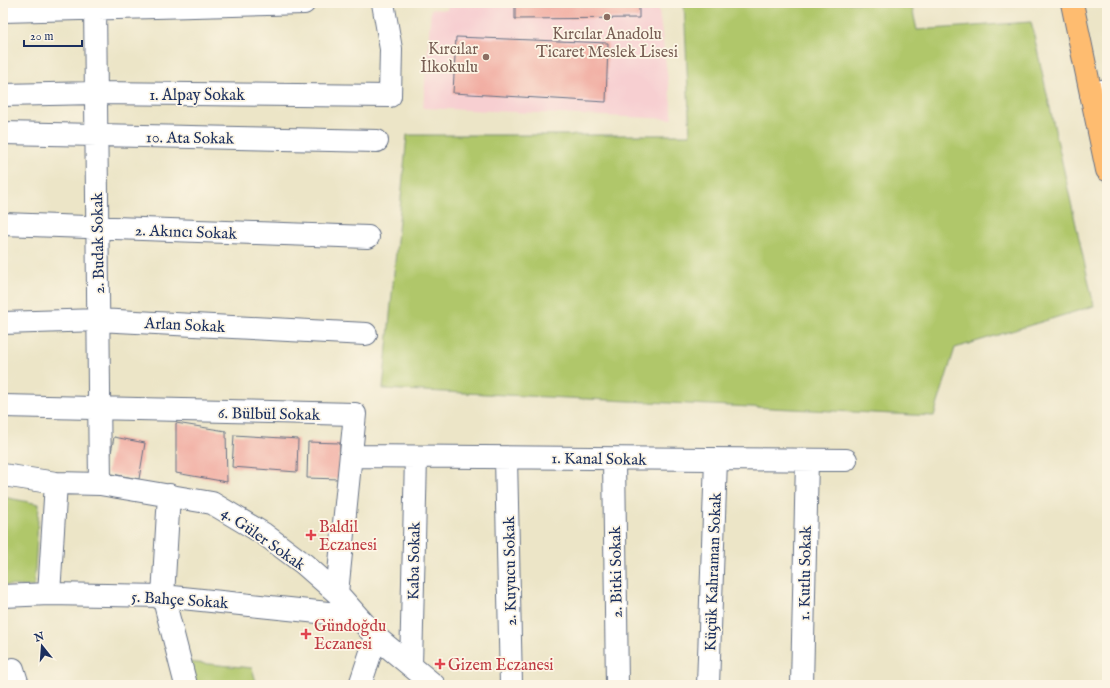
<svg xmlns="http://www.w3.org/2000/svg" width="1110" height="688" viewBox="0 0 1110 688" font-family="'IM FELL English',serif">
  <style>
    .built { fill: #f7cfd1 }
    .green { fill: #b0c76b; stroke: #667b64 }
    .building { fill: #f1aca1 }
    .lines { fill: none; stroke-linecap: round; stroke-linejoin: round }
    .minor-casing { stroke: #646f83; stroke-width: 24 }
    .major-casing { stroke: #646f83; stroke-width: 24 }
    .minor { stroke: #fff; stroke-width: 22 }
    .major { stroke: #febc70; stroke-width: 22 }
    .education-dot { fill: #8d6e63; stroke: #fcf5e5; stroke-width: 1.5 }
    .health-dot { fill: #e0444e; stroke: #fcf5e5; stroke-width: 1.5 }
    .labels { text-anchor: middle; stroke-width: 3.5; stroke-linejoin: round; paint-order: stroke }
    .education-label { font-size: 16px; fill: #785e54; stroke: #fcf5e5 }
    .street-label { font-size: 16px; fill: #1b2f5e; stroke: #fcf5e5 }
    .health-label { font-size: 16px; fill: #be3a42; stroke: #fcf5e5; text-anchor: start }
  </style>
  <rect width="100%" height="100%" fill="#fcf5e5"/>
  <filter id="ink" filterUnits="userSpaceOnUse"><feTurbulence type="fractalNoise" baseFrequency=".025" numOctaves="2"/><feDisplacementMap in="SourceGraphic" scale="8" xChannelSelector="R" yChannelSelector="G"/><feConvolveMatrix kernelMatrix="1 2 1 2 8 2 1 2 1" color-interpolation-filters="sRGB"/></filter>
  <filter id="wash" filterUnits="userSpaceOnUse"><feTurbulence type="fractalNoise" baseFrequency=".012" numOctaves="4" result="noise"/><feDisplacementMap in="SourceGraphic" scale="16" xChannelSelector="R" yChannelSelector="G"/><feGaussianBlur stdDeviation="0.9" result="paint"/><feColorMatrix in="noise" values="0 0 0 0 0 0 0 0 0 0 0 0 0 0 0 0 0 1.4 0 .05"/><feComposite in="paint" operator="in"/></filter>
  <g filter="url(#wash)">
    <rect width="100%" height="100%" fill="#ece5c7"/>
    <path class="built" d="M448,3H658L673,119L423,108L431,9L447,10Z"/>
    <path class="green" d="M684,3H911L917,30L1031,22L1094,306L955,348L934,416L383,389L407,135H690Z
      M3,497L39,504L34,587L3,585Z
      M187,662L252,668L257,685H193Z"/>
    <g id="blocks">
      <path class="building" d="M515,3H639V18L515,19Z
        M456,37L608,43L606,102L453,93Z
        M176,423L226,431L227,482L176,473Z
        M234,435L298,439L297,472L232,467Z
        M114,437L145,443L139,479L107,473Z
        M308,442L340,443L339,479L307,478Z"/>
    </g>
  </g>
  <g filter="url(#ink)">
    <use href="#blocks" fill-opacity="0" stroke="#646f83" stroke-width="1"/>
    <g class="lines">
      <defs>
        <path id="minor" d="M95,3L100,484
          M3,11L304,3
          M1091,94L1107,90
          M3,95L96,93L390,96L391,49L383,3
          M3,133L377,141
          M3,224L368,237
          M3,323L98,320L366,334
          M3,406L355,414L337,593
          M351,456L846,460
          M506,458L511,685
          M614,459L617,685
          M3,475L56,483L100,484L212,503L264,534L304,564L337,593L376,637L434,685
          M169,495L163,596L186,685
          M49,594L56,483
          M3,596L49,594L163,596L357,616
          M411,666L416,457
          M13,669L18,685
          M360,685L376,637
          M708,685L716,460
          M802,685L807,460"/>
        <path id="major" d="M1072,3L1107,170"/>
      </defs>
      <use href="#minor" class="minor-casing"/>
      <use href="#major" class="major-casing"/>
      <use href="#minor" class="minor"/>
      <use href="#major" class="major"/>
    </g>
  </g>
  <g class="education-dot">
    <circle cx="607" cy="17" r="4"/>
    <circle cx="486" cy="57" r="4"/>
  </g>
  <g class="health-dot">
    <path d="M309 529h4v4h4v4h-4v4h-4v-4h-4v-4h4z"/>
    <path d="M304 628h4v4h4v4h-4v4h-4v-4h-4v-4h4z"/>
    <path d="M438 658h4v4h4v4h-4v4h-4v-4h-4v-4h4z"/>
  </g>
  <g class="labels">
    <g class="education-label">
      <text x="607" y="39">Kırcılar Anadolu<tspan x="607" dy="18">Ticaret Meslek Lisesi</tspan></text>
      <text x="478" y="54" text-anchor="end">Kırcılar<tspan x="478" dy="18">İlkokulu</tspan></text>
    </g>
    <g class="street-label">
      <text x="197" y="100">1. Alpay Sokak</text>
      <text transform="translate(190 137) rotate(1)" y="6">10. Ata Sokak</text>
      <text transform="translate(186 231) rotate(2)" y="6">2. Akıncı Sokak</text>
      <text transform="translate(97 243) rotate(-91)" y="6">2. Budak Sokak</text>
      <text transform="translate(185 324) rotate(3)" y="6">Arlan Sokak</text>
      <text transform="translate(269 413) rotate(1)" y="6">6. Bülbül Sokak</text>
      <text transform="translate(599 458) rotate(1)" y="6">1. Kanal Sokak</text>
      <text transform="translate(264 538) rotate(35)" y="6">4. Güler Sokak</text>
      <text transform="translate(413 561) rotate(-89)" y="6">Kaba Sokak</text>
      <text transform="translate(509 571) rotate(-91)" y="6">2. Kuyucu Sokak</text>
      <text transform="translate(615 572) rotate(-91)" y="6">2. Bitki Sokak</text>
      <text transform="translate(712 572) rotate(-88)" y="6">Küçük Kahraman Sokak</text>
      <text transform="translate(804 573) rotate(-89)" y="6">1. Kutlu Sokak</text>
      <text transform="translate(180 599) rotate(4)" y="6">5. Bahçe Sokak</text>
    </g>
    <g class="health-label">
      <text x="319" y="532">Baldil<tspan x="319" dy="18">Eczanesi</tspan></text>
      <text x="314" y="631">Gündoğdu<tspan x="314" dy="18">Eczanesi</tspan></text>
      <text x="448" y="670">Gizem Eczanesi</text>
    </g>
  </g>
  <rect width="1110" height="688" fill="none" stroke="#fcf5e5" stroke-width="16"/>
  <g transform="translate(42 646) rotate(343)" stroke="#fcf5e5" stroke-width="3" paint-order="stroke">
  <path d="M0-3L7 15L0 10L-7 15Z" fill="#1b2f5e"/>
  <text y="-6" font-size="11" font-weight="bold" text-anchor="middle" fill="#1b2f5e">N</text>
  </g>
  <path d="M24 40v6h58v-6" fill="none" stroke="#1b2f5e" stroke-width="2"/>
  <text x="30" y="40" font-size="12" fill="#1b2f5e" stroke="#fcf5e5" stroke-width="3" paint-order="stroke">20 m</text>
</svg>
